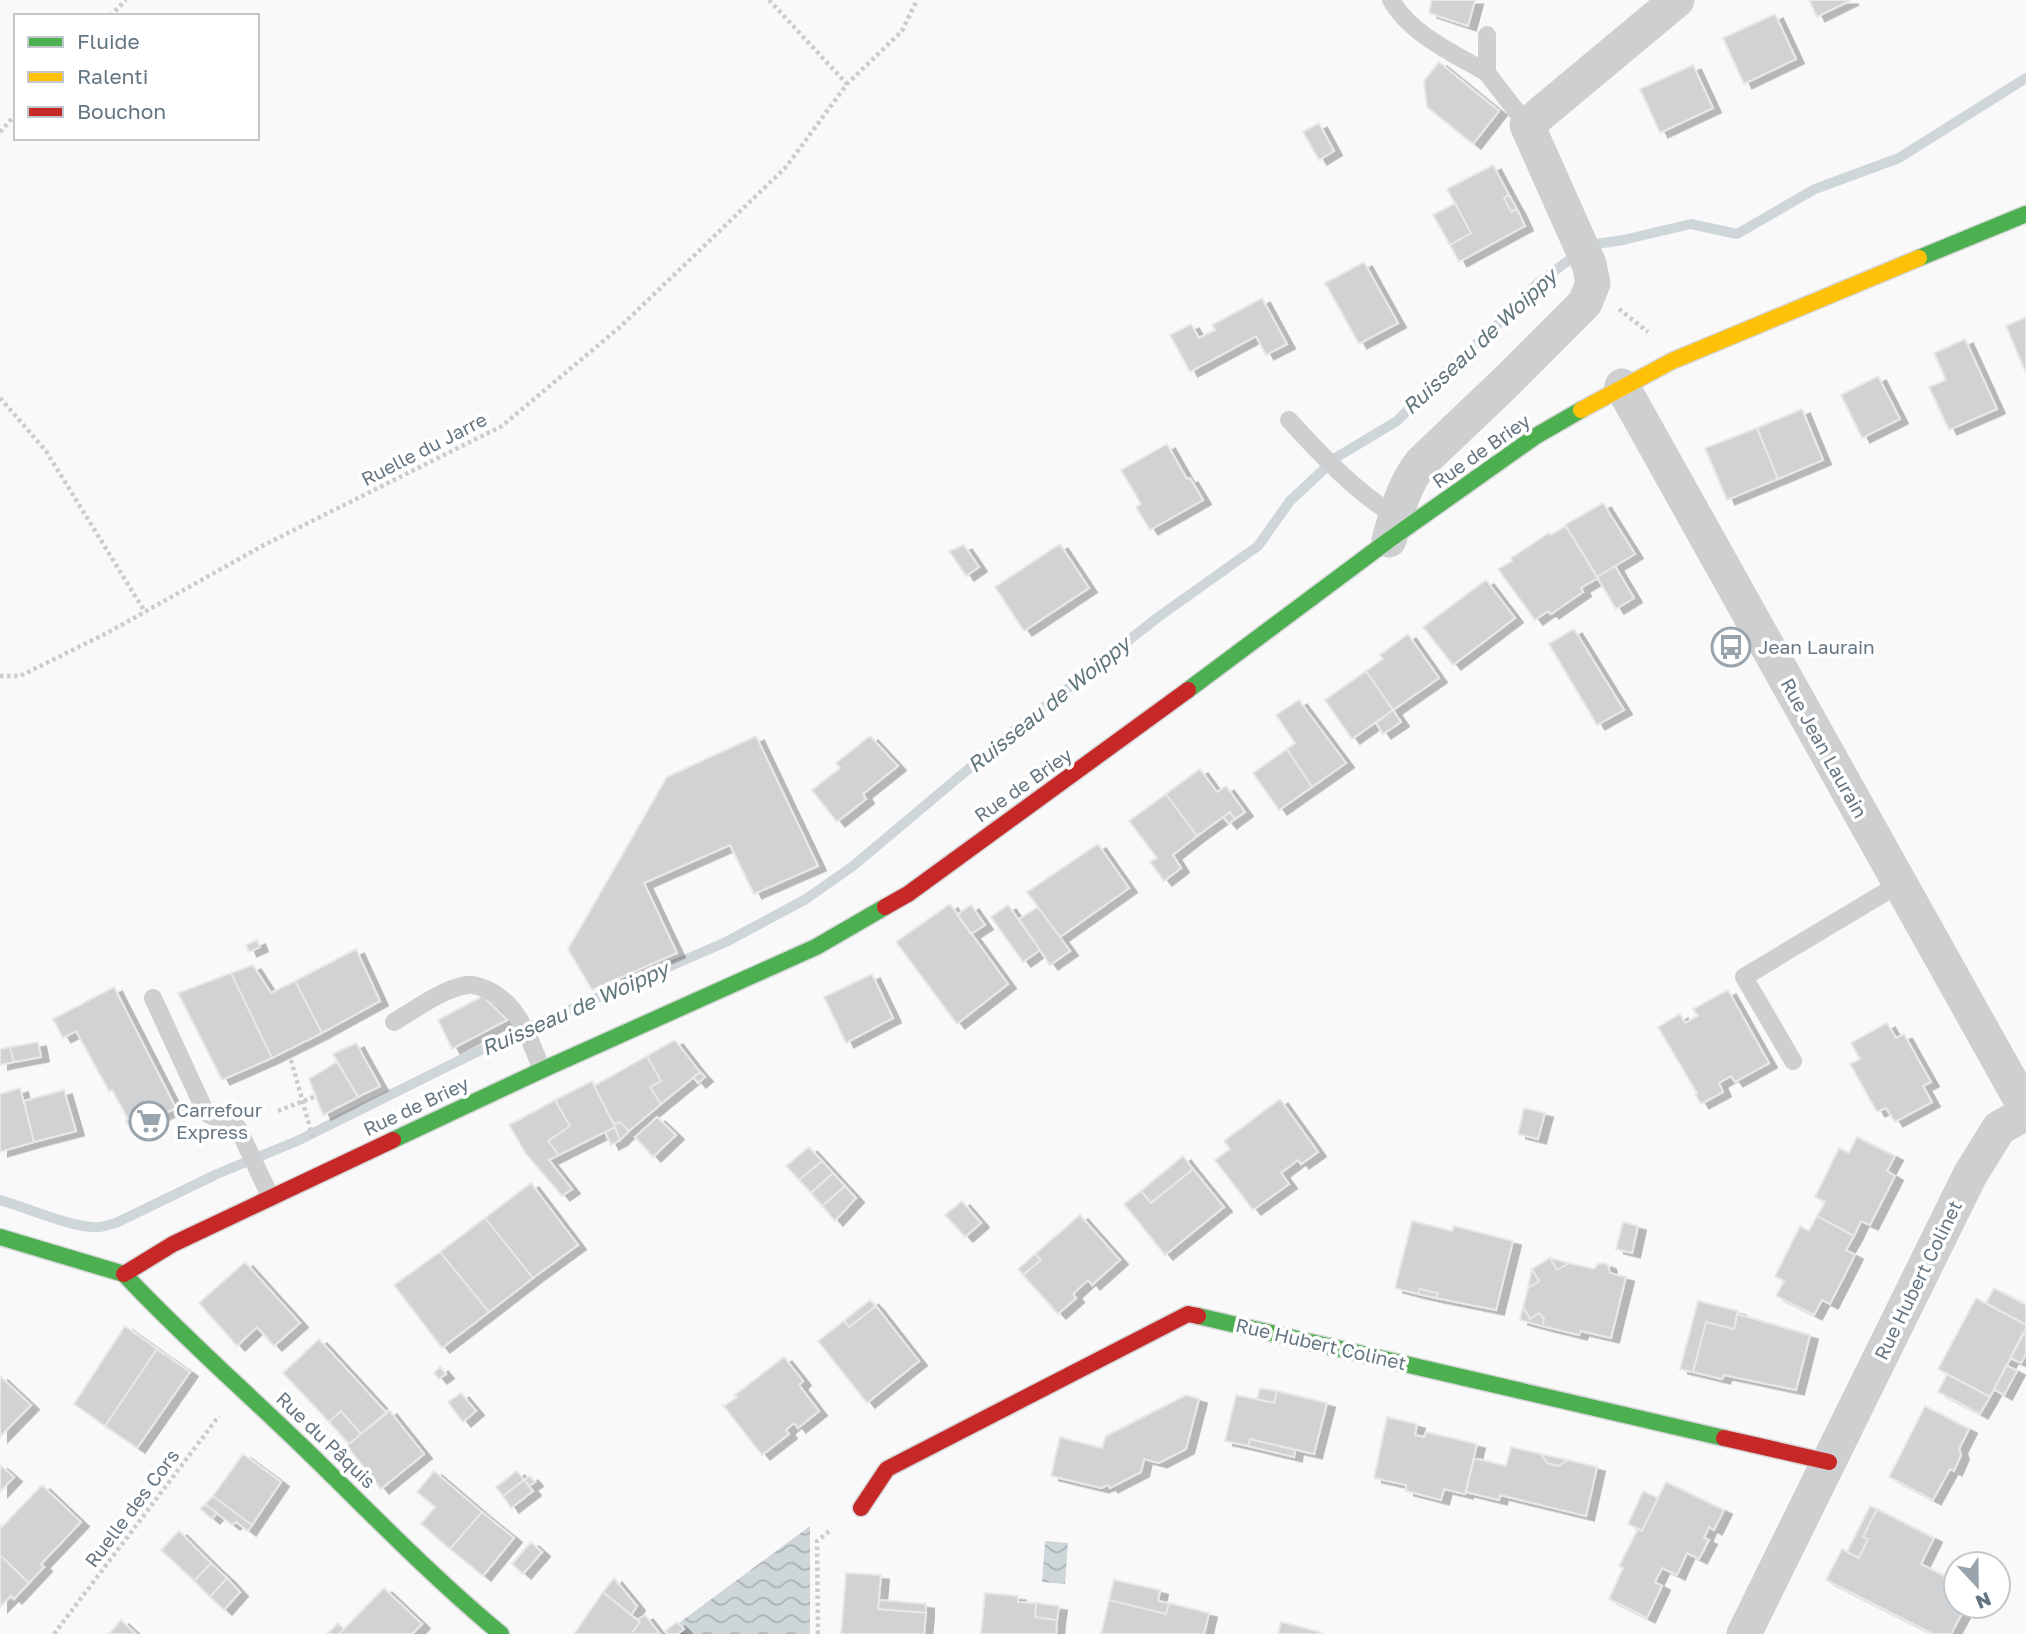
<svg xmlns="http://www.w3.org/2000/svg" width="2026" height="1634" viewBox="0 0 2026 1634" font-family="'Golos Text',sans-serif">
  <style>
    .water { fill: url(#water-waves) }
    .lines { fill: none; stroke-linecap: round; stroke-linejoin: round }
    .stream { stroke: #ced6d9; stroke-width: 10 }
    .building { fill: #d0d2d3; stroke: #e8e8e8; stroke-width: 2; filter: url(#shadow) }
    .fast-casing { stroke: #d5d6d7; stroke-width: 19 }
    .slow-casing { stroke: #d5d6d7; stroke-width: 19 }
    .jam-casing { stroke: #d5d6d7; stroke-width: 19 }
    .path { stroke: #cbcccd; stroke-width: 4.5; stroke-dasharray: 3.5 3.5; stroke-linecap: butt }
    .lane { stroke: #cecfd0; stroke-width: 18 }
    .street { stroke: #cecfd0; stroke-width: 35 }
    .fast { stroke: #4caf50; stroke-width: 16 }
    .slow { stroke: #ffc107; stroke-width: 16 }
    .jam { stroke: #c62828; stroke-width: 16 }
    .labels { text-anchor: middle; stroke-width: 7; stroke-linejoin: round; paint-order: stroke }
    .street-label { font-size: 19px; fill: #657683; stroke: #fff }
    .poi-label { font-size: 19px; fill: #657683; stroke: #fff; text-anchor: start }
    .water-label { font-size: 21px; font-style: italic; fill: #60757c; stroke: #fff }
  </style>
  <defs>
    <pattern id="water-waves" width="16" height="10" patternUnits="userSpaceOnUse" patternTransform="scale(1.75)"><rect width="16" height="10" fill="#ced6d9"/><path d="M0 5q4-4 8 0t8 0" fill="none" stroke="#abb2b5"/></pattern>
    <filter id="shadow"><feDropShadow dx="8" dy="4.5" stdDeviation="0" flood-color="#0004"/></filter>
  </defs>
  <rect width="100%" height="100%" fill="#f9f9f9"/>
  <path class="water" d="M810,1526V1634H664Z
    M1045,1541L1068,1543L1065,1584L1042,1582Z"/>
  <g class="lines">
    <path class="stream" d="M0,1200C26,1207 73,1229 99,1227C104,1227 110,1224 116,1223L217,1174L297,1141L509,1036L726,942L806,899L853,866L1016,729L1157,618L1258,546L1290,501L1337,457L1397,421L1445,372L1504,319L1537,284L1589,245L1623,240L1691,224L1737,234L1815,189L1899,158L2026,78"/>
  </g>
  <path class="building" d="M1432,0H1475L1468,26L1429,13Z
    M1809,0H1851L1817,17Z
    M1775,14L1796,59L1744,84L1723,38Z
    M1439,62L1499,111L1473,144L1427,107L1424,81Z
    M1693,65L1713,108L1660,133L1640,89Z
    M1319,123L1334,151L1319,160L1303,132Z
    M1493,165L1509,195L1504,198L1511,212L1517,209L1525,226L1459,262L1450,245L1471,233L1447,189Z
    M1509,195L1517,209L1511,212L1504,198Z
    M1455,203L1471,233L1450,245L1433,215Z
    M1364,262L1398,323L1359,344L1325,283Z
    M1262,298L1287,344L1266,355L1256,336L1190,372L1170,335L1191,324L1199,338L1215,330L1212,325Z
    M2026,317V371H2025L2006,326Z
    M1965,339L1997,409L1949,430L1929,387L1946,380L1934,353Z
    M1878,376L1900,419L1862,438L1841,395Z
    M1802,409L1823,460L1778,479L1757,428Z
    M1757,428L1778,479L1727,500L1705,448Z
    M1167,444L1187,479L1190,478L1203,500L1150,530L1136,507L1141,504L1121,470Z
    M1603,503L1635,554L1597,577L1565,525Z
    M1566,526L1598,578L1581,588L1583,592L1551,614L1548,611L1535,620L1498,569L1512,561L1511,558L1549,533L1551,535Z
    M1060,544L1089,588L1024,631L995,587Z
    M964,545L979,567L966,576L949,551Z
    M1615,566L1634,598L1616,609L1597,577Z
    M1486,580L1515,618L1453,665L1423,627Z
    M1574,629L1624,710L1597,725L1549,644Z
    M1408,634L1439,678L1393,710L1366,671L1383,659L1380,655Z
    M1366,671L1393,710L1352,739L1325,700Z
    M1299,700L1346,763L1312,787L1287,749L1295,743L1276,715Z
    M1393,710L1401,722L1383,734L1376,723Z
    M756,736L818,866L754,894L730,845L644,883L677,953L592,990L568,949L667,777Z
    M870,736L898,766L863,794L866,799L837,822L812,790L840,768L836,763Z
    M1287,749L1312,787L1279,810L1253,773Z
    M1200,769L1217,792L1226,786L1245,812L1235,819L1230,812L1197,836L1166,794Z
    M1166,794L1197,836L1173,855L1181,868L1164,881L1150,862L1157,858L1129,821Z
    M1230,812L1235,819L1229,824L1223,817Z
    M1098,844L1129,888L1060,937L1027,892Z
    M950,904L1008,984L957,1024L896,942Z
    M971,905L985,925L971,934L957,915Z
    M1008,905L1040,950L1023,962L991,917Z
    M1038,907L1070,951L1050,965L1019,919Z
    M257,940L260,947L249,952L246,945Z
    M356,949L380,1001L322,1033L295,981Z
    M253,965L271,993L295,981L322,1033L272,1058L231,973Z
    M231,973L272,1058L222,1080L178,993Z
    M872,974L893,1018L846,1043L824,997Z
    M114,987L176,1108L131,1130L126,1121L128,1119L112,1090L109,1091L76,1031L63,1038L53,1019Z
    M1728,990L1769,1063L1735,1082L1731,1076L1719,1083L1723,1092L1701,1104L1695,1094L1697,1093L1658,1027L1680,1014L1685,1023L1698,1016L1693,1009Z
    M483,996L507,1020L452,1049L438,1020Z
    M1887,1023L1896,1038L1904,1034L1931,1082L1923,1086L1932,1102L1895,1122L1886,1108L1877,1112L1850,1064L1860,1059L1851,1043Z
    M675,1040L700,1072L661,1104L650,1087L661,1081L647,1056Z
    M38,1042L41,1057L14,1062L10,1047Z
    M356,1043L380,1086L358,1097L333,1054Z
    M10,1047L14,1062L0,1065V1049Z
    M647,1056L661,1081L650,1087L661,1104L629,1131L620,1122L614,1124L594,1086Z
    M337,1062L358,1097L323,1115L309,1079Z
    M700,1072L705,1077L698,1083L693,1077Z
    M592,1081L615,1127L559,1155L548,1141L570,1126L555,1100Z
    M20,1088L34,1142L0,1152V1094Z
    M64,1090L76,1131L34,1142L24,1101Z
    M1280,1099L1318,1152L1301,1164L1298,1160L1281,1173L1289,1184L1253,1210L1215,1160L1230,1149L1224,1141Z
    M555,1100L570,1126L548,1141L559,1155L549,1160L572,1189L562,1196L526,1154L509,1125Z
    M1524,1108L1545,1113L1538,1139L1518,1134Z
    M657,1117L676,1135L653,1157L635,1137Z
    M620,1122L629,1131L620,1140L614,1124Z
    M615,1127L620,1140L611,1145L605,1132Z
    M1857,1137L1895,1156L1887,1171L1895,1176L1870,1225L1861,1221L1854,1236L1817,1216L1825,1202L1815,1197L1839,1148L1849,1153Z
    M809,1147L822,1161L799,1180L786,1166Z
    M1183,1156L1193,1169L1151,1203L1141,1191Z
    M822,1161L833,1173L811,1193L799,1180Z
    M1193,1169L1224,1207L1165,1255L1124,1204L1141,1191L1151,1203Z
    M833,1173L845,1186L822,1206L811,1193Z
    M531,1183L578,1245L533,1278L485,1218Z
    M845,1186L856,1198L835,1221L822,1206Z
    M962,1201L981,1223L965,1237L945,1215Z
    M1080,1215L1120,1260L1092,1285L1088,1280L1073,1294L1076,1298L1058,1314L1023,1275L1041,1260L1035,1254Z
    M1817,1216L1854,1236L1846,1250L1855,1255L1830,1304L1822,1300L1814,1315L1776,1296L1784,1281L1775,1276L1800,1226L1809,1231Z
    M485,1218L533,1278L489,1312L440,1252Z
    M1412,1221L1452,1231L1454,1226L1513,1241L1496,1310L1436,1298L1438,1293L1420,1289L1418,1294L1395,1288Z
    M1623,1222L1638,1226L1632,1253L1616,1249Z
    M440,1252L489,1312L442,1348L394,1285Z
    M1035,1254L1041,1260L1023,1275L1018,1269Z
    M1550,1258L1557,1270L1569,1263L1594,1269L1598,1264L1604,1263L1608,1265L1610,1273L1626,1277L1611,1338L1581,1331L1579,1335L1542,1326L1544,1319L1539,1313L1530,1319L1523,1307L1528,1288L1539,1281L1532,1269Z
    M1550,1258L1569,1263L1557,1270Z
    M245,1262L300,1323L274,1346L257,1327L237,1346L199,1303Z
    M1532,1269L1539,1281L1528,1288Z
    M1994,1288L2026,1305V1325L1986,1303Z
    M1420,1289L1438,1293L1436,1298L1418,1294Z
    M1976,1298L2026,1325V1329L1990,1397L1938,1369Z
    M870,1300L876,1306L849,1327L844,1321Z
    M1698,1301L1738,1311L1734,1329L1706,1322L1693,1372L1680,1369Z
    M876,1306L919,1361L867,1403L818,1341L844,1321L849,1327Z
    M1523,1307L1530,1319L1539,1313L1544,1319L1542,1326L1520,1320Z
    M1737,1314L1810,1335L1796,1390L1724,1375L1722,1379L1693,1372L1706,1322L1734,1329Z
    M125,1326L157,1349L105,1426L74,1404Z
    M2023,1333L2026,1335V1354L2021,1363L2010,1358Z
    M319,1339L387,1413L361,1434L341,1411L329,1422L283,1373Z
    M157,1349L190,1372L137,1448L105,1426Z
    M784,1357L803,1381L799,1385L819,1411L798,1428L794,1423L786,1430L789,1434L762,1455L722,1404L724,1406L737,1397L735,1395Z
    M2006,1365L2017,1371L2004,1395L1994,1389Z
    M440,1367L446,1374L439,1379L434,1373Z
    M1947,1374L1990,1397L1980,1414L1938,1392Z
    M0,1376L31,1405L0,1437Z
    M1260,1388L1277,1391L1274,1403L1257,1399Z
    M1277,1391L1327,1403L1314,1454L1250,1439L1248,1446L1225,1441L1236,1395L1274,1403Z
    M461,1393L476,1411L463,1422L448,1402Z
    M1186,1395L1199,1399L1186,1449L1159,1463L1144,1459L1141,1472L1110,1488L1108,1485L1101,1488L1051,1476L1060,1437L1102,1448L1106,1436Z
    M1925,1406L1969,1429L1959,1449L1961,1455L1954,1471L1950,1469L1933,1500L1889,1477Z
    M389,1410L424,1454L381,1489L347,1446Z
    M341,1411L361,1434L349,1444L329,1422Z
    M1387,1417L1417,1424L1415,1435L1424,1437L1426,1432L1477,1444L1465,1494L1444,1489L1441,1500L1406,1491V1485L1374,1478Z
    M1250,1439L1295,1450L1294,1457L1248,1446Z
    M1511,1447L1541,1454L1547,1463L1558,1466L1568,1460L1597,1467L1586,1516L1500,1495L1499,1500L1466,1492L1474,1458L1506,1466Z
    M243,1454L281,1482L252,1525L213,1496Z
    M1541,1454L1568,1460L1558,1466L1547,1463Z
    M0,1465L14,1477L0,1492Z
    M434,1471L482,1512L450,1549L421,1524L435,1507L417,1492Z
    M517,1471L524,1480L503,1496L496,1487Z
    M530,1476L535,1482L529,1486L524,1480Z
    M524,1480L533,1491L511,1508L503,1496Z
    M1666,1482L1724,1510L1714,1530L1709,1527L1704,1538L1709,1540L1699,1559L1687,1553L1677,1575L1662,1568L1655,1582L1662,1586L1647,1618L1609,1599L1623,1568L1619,1566L1638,1529L1642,1531Z
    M42,1485L81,1522L41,1564L44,1567L29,1583L0,1555V1525L2,1527Z
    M1643,1491L1658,1498L1642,1531L1628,1524Z
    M213,1496L252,1525L248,1531L236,1522L232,1525L205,1504Z
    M205,1504L217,1513L212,1519L200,1509Z
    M1870,1506L1877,1509L1863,1537L1868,1539L1859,1558L1847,1552Z
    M1877,1509L1934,1538L1921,1564L1956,1582V1606H1966L1951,1634H1933L1826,1580L1842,1549L1859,1558L1868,1539L1863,1537Z
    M482,1512L514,1538L483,1576L450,1549Z
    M179,1531L211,1563L194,1581L161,1550Z
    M531,1542L542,1552L523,1574L512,1564Z
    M0,1555L29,1583L14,1599L11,1596L0,1607Z
    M211,1563L227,1578L210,1597L194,1581Z
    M846,1573L881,1575L878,1609L926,1613L924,1634H841Z
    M227,1578L240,1592L224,1610L210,1597Z
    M614,1578L637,1606L631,1615L603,1592Z
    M1114,1580L1160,1590L1158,1601L1169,1603L1166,1614L1109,1600Z
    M384,1588L422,1624L412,1634H339Z
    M603,1592L640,1622L631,1634H574Z
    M985,1593L1018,1596V1602L1036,1603L1035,1617L1057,1620L1056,1634H981Z
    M879,1600L926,1604V1613L878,1609Z
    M1109,1600L1166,1614L1169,1603L1209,1613L1204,1634H1101Z
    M1036,1603L1059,1606L1057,1620L1035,1617Z
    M645,1615L660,1634H631L640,1622L637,1620Z
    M121,1620L136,1634H109Z
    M677,1622L684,1629L678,1634H668L665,1631Z
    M1281,1622L1320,1632V1634H1278Z
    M338,1623L344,1629L339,1634H327Z"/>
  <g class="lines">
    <defs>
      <path id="fast" d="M1919,258L2026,214
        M1188,690L1389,540L1536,436L1581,410
        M393,1140L542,1070L816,947L885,907
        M0,1237L124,1274
        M124,1274C181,1335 244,1390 304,1448C369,1511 431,1576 501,1634
        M1198,1316L1724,1438"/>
      <path id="slow" d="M1581,410L1672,361L1919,258"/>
      <path id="jam" d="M885,907L908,894L1188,690
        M124,1274L173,1244L393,1140
        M1724,1438L1829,1462
        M861,1508L887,1469L1188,1314L1198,1316"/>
    </defs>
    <use href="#fast" class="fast-casing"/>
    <use href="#slow" class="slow-casing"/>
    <use href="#jam" class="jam-casing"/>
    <path class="path" d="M769,0L847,84
      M110,16L126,0
      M0,132L16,114
      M1619,309L1648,332
      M0,398L46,451L145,612
      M0,676H20L107,633L264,545L502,426L621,326L786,167L847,84L902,31L917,0
      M291,1060L313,1138
      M278,1111L316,1096
      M54,1634L219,1416
      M818,1634L817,1541L832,1529"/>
    <path class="lane" d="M1391,0C1411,35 1454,53 1487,73
      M1487,35V73L1527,125
      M1289,420C1322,456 1354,490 1395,516
      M153,998L206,1113L238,1128L271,1198
      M394,1022C416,1009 442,989 467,985C472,984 478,986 483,988C518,1001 529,1038 542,1070
      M1793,1061L1744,977L1899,884"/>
    <path class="street" d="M1622,386L2026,1109
      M1389,540C1397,512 1403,486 1421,463L1505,383L1585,303L1593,283L1589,264L1527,125L1677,0
      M1744,1634L1970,1175L1999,1128L2026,1113"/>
    <use href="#fast" class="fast"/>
    <use href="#slow" class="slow"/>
    <use href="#jam" class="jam"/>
  </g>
  <defs>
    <symbol id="bus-ring" viewBox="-11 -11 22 22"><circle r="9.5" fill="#fff" stroke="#99a4ac" stroke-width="1.5"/><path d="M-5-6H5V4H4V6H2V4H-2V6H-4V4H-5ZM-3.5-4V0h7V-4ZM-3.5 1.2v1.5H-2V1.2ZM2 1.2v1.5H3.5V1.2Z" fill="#99a4ac"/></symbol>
    <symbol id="supermarket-ring" viewBox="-11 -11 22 22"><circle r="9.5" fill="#fff" stroke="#99a4ac" stroke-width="1.5"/><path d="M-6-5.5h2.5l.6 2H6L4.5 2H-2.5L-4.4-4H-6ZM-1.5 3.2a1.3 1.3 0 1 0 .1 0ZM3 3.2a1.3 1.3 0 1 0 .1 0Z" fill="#99a4ac"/></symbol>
  </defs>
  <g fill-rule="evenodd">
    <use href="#bus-ring" x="1709" y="625" width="44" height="44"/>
    <use href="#supermarket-ring" x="127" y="1099" width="44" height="44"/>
  </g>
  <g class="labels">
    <g class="street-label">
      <text transform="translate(424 449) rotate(-27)" y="7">Ruelle du Jarre</text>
      <text transform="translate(1481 451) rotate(-35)" y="7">Rue de Briey</text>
      <text transform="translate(1824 748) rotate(61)" y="7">Rue Jean Laurain</text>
      <text transform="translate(1023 785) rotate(-35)" y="7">Rue de Briey</text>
      <text transform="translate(416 1106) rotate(-25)" y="7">Rue de Briey</text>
      <text transform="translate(1918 1280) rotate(-64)" y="7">Rue Hubert Colinet</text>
      <text transform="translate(1321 1344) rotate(13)" y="7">Rue Hubert Colinet</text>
      <text transform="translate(326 1440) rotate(44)" y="7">Rue du Pâquis</text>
      <text transform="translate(132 1508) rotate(-53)" y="7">Ruelle des Cors</text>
    </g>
    <g class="poi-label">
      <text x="1758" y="654">Jean Laurain</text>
      <text x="176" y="1117">Carrefour<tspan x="176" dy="22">Express</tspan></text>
    </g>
    <g class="water-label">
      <text transform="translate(1480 342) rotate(-43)" y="7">Ruisseau de Woippy</text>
      <text transform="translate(1049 705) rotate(-39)" y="7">Ruisseau de Woippy</text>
      <text transform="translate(575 1009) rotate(-24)" y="7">Ruisseau de Woippy</text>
    </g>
  </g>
  <rect x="14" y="14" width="245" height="126" fill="#ffffff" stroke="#c1c8cd" stroke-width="2"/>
  <rect x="28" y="37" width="35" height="10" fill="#4caf50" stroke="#c1c8cd" stroke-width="2"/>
  <text x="77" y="49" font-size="21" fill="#657683">Fluide</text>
  <rect x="28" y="72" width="35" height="10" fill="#ffc107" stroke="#c1c8cd" stroke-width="2"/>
  <text x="77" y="84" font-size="21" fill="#657683">Ralenti</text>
  <rect x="28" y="107" width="35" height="10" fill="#c62828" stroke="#c1c8cd" stroke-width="2"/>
  <text x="77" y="119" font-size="21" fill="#657683">Bouchon</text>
  <g transform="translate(1977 1585) rotate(158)"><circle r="33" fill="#ffffff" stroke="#c1c8cd" stroke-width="2"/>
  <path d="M0-5L12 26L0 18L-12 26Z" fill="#99a4ac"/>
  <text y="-10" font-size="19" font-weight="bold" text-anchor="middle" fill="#657683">N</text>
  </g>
</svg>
